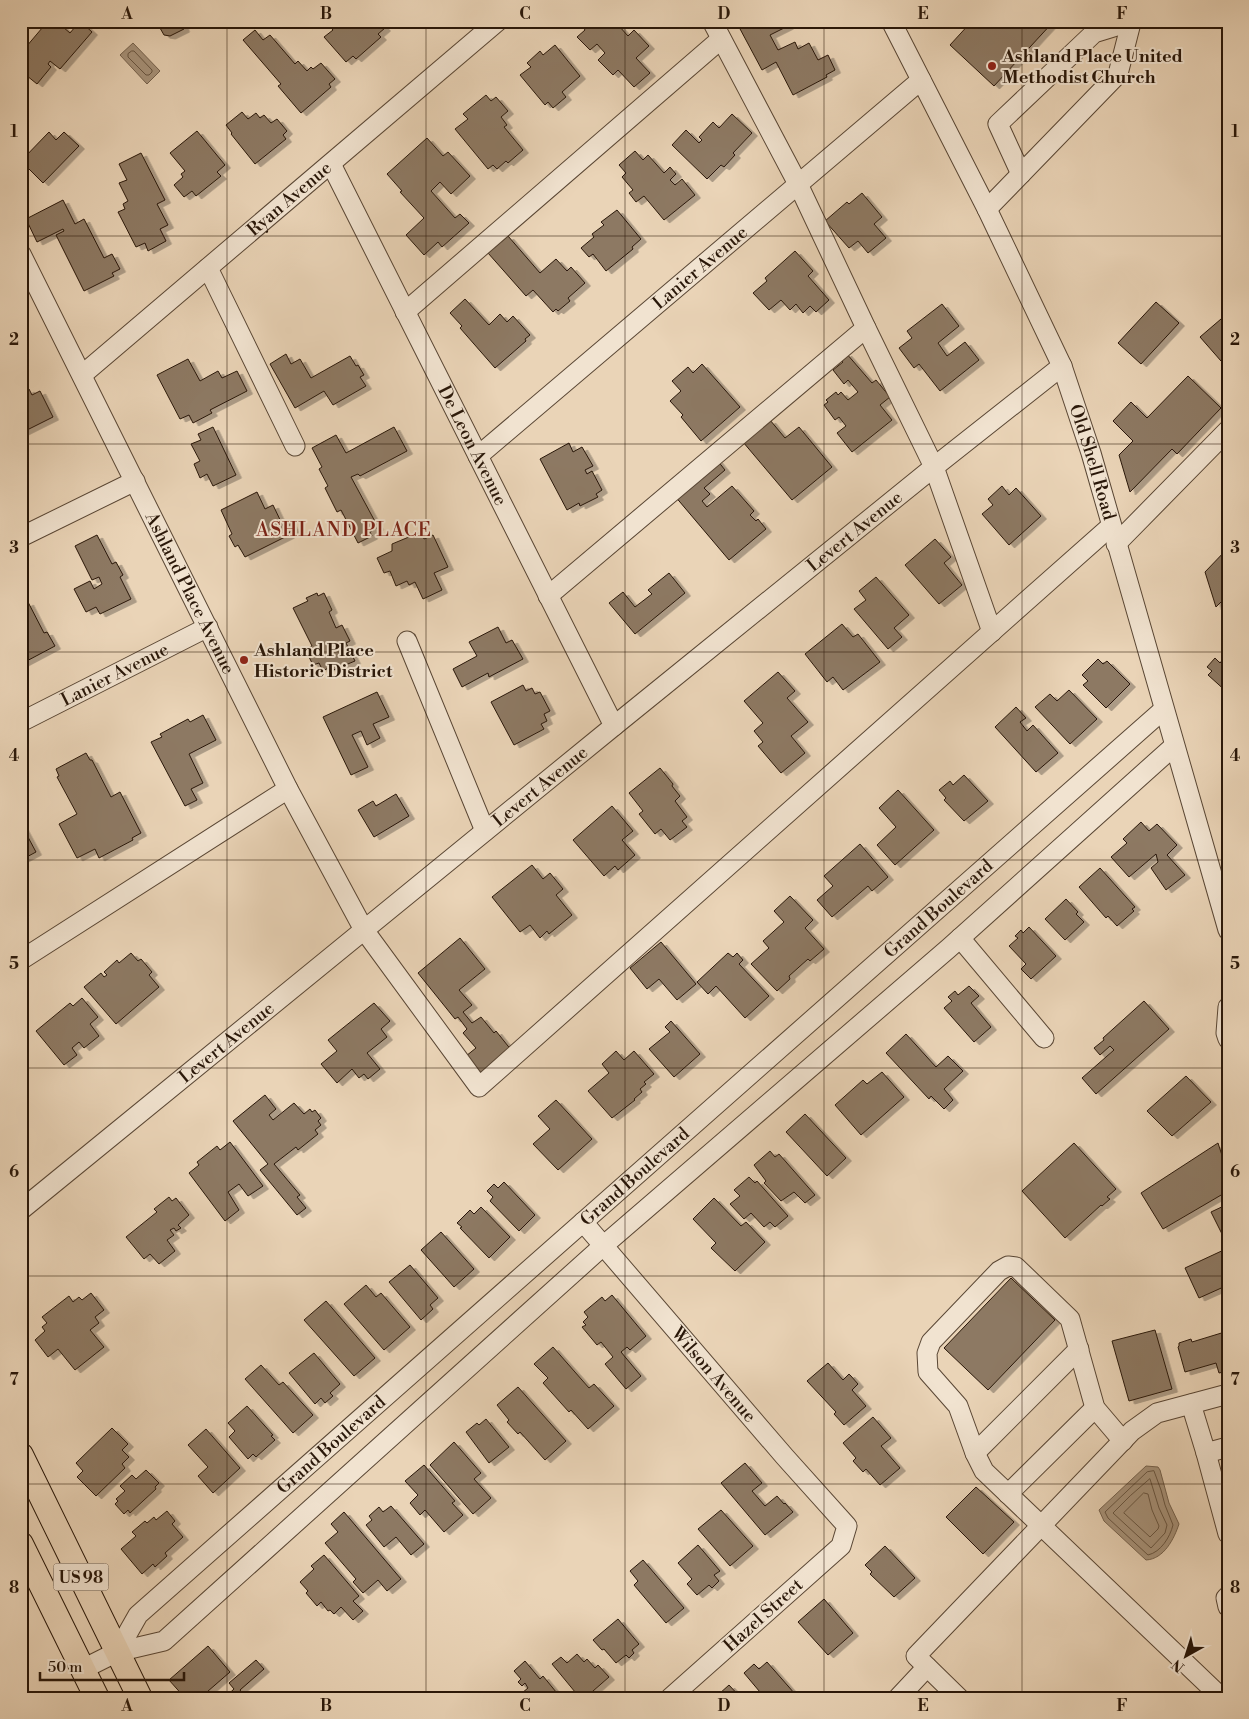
<svg xmlns="http://www.w3.org/2000/svg" width="1249" height="1719" viewBox="0 0 1249 1719" font-family="'Libre Bodoni',serif">
  <style>
    .water { fill: #a8947c; stroke: #75624e }
    .lines { fill: none; stroke-linecap: round; stroke-linejoin: round }
    .shore { stroke: #685642; stroke-width: 1 }
    .building { fill: #8d7963; stroke: #291709; filter: url(#shadow) }
    .minor-casing { stroke: #594634; stroke-width: 21 }
    .major-casing { stroke: #291709; stroke-width: 26 }
    .minor { stroke: #f1e3d0; stroke-width: 19 }
    .major { stroke: #ead4b7; stroke-width: 24 }
    .grid { fill: none; stroke: #291709; stroke-width: 1; stroke-opacity: 0.55 }
    .poi-dot { fill: #8f2418; stroke: #f1e3d0; stroke-width: 2 }
    .labels { text-anchor: middle; stroke-width: 4; stroke-linejoin: round; paint-order: stroke }
    .shield { fill: #f1e3d0; stroke: #655445; stroke-width: 1 }
    .shield-label { font-size: 16px; font-weight: bold; fill: #291709 }
    .poi-label { font-size: 18px; font-weight: bold; fill: #291709; stroke: #f1e3d0; text-anchor: start }
    .street-label { font-size: 18px; fill: #291709; stroke: #f1e3d0 }
    .neighbourhood-label { font-size: 19px; letter-spacing: 1px; fill: #7a1f14; stroke: #f1e3d0 }
    .neatline { fill: none; stroke: #291709; stroke-width: 2 }
    .grid-label { font-size: 16px; text-anchor: middle; font-weight: bold; fill: #291709 }
  </style>
  <defs>
    <filter id="shadow"><feDropShadow dx="5.5" dy="3" stdDeviation="0" flood-color="#0004"/></filter>
  </defs>
  <rect width="100%" height="100%" fill="#ead4b7"/>
  <filter id="stains"><feTurbulence type="fractalNoise" baseFrequency=".004" numOctaves="4"/><feColorMatrix values="0 0 0 0 .2 0 0 0 0 .09 0 0 0 0 .02 0 0 0 .5 -.17"/></filter>
  <radialGradient id="worn" r=".72"><stop offset=".6" stop-color="#630" stop-opacity="0"/><stop offset="1" stop-color="#630" stop-opacity=".3"/></radialGradient>
  <path class="water" d="M133,43L160,71L147,84L120,55Z
    M1146,1466L1158,1467L1160,1470L1169,1503L1179,1524C1174,1539 1164,1559 1146,1560L1104,1521L1099,1510Z"/>
  <g class="lines">
    <path class="shore" d="M132,51H134L152,70V72L149,75H146L128,57V54Z
      M1154,1471L1161,1490L1165,1505L1173,1525C1170,1537 1161,1552 1148,1555L1108,1518L1105,1512L1147,1472Z
      M1150,1479L1159,1508L1167,1525L1165,1533L1151,1548L1113,1513L1130,1496Z
      M1144,1493L1148,1494L1152,1510L1159,1526L1158,1529L1150,1537L1124,1513Z"/>
  </g>
  <path class="building" d="M48,21H56L70,33L80,21L92,32L60,69L50,61L48,64L51,67L37,84L21,71V45L22,44L26,47Z
    M156,21H181L184,29L170,36L164,35Z
    M325,21H378L385,28L378,34L381,37L356,59L353,56L346,62L324,37L333,30Z
    M579,21H621L623,23L619,26L628,36L634,30L649,46L636,58L650,73L634,87L618,70L613,75L598,60L605,53L597,44L590,50L577,37L585,30Z
    M749,21H786L788,26L770,35L778,50L795,42L798,49L809,43L818,60L828,55L835,70L826,75L827,77L793,95L776,62L762,70L739,27Z
    M972,21H1054L994,86L950,45Z
    M255,30L263,40L270,35L295,64L298,61L307,71L311,67L313,69L321,63L335,79L329,84L331,87L301,113L278,86L281,84L243,40Z
    M555,45L580,76L562,92L566,97L553,108L548,102L545,105L520,75L531,67L527,63L540,51L543,55Z
    M486,95L491,101L496,97L508,111L501,117L507,125L504,127L523,150L508,163L506,161L497,169L493,165L488,169L455,129L468,119L463,114Z
    M242,112L248,119L256,113L260,118L264,115L271,123L277,119L287,131L283,135L286,139L255,164L231,134L232,133L226,125Z
    M732,114L752,133L733,153L735,155L724,167L721,165L707,179L672,145L686,130L699,143L702,140L699,137L713,122L719,128Z
    M197,131L225,165L217,172L221,176L196,196L192,191L184,197L174,185L183,177L181,174L185,171L170,153Z
    M49,132L56,140L64,132L79,146L43,183L21,161Z
    M427,138L443,156L448,152L470,176L451,194L440,182L431,191L455,218L460,214L469,223L442,247L438,242L424,255L406,235L424,218L400,192L402,191L387,174Z
    M635,151L643,160L648,155L664,173L670,167L676,174L670,180L675,185L682,179L695,195L664,220L644,196L636,202L629,193L633,190L622,177L626,173L619,165Z
    M141,153L165,200L157,204L168,225L160,229L166,241L148,251L145,243L136,247L118,212L125,209L123,204L128,201L119,183L127,180L119,164Z
    M862,193L882,217L874,224L886,238L868,253L858,241L849,248L825,221L847,202L849,204Z
    M63,200L75,224L84,219L104,258L112,254L120,269L112,273L114,276L84,291L56,235L64,231L63,229L37,242L26,219Z
    M617,210L641,239L632,247L633,249L606,271L593,254L589,257L581,248L594,237L592,234L604,225L601,222Z
    M508,236L540,273L556,259L567,271L571,267L585,283L568,298L570,301L558,311L556,309L553,312L533,290L526,296L488,253Z
    M795,251L813,271L808,276L829,300L816,312L810,306L803,313L796,304L790,310L781,300L769,310L753,293L767,281L765,278Z
    M465,299L489,325L500,314L507,322L513,316L530,335L525,339L526,341L495,368L460,328L462,326L450,313Z
    M1156,302L1179,323L1141,364L1118,343Z
    M942,304L959,326L938,343L947,356L965,342L979,360L940,391L919,364L914,368L899,348L912,338L907,331Z
    M1221,319L1226,325L1228,324V355L1221,361L1200,337Z
    M846,353L872,383L876,380L890,397L880,405L892,420L852,452L837,433L846,426L839,417L835,420L824,405L828,402L826,400L836,392L838,395L841,392L848,400L858,392L848,380L844,384L833,370L843,362L840,359Z
    M286,354L291,364L300,359L311,378L350,356L356,366L358,365L364,375L360,377L366,386L333,405L324,391L295,408L270,364Z
    M188,359L200,381L218,371L222,378L237,371L247,391L210,410L212,413L193,423L189,415L180,419L157,375Z
    M702,364L740,407L701,441L681,417L683,415L670,401L681,391L672,381L688,367L693,373Z
    M1188,376L1221,408L1177,454L1172,449L1130,492L1119,455L1133,441L1113,421L1131,402L1147,418Z
    M29,389L32,395L40,391L53,417L21,433V393Z
    M770,420L785,438L799,427L832,467L792,500L743,442Z
    M213,427L236,475L213,486L207,474L200,478L194,464L200,461L191,444L201,440L198,434Z
    M394,427L407,451L360,476L358,474L351,477L378,527L370,532L372,536L358,543L341,510L337,512L325,488L328,486L319,469L322,467L312,448L336,435L346,453Z
    M569,443L573,452L582,447L593,466L585,470L587,474L592,471L602,490L596,494L598,497L580,506L579,503L567,510L540,459Z
    M717,460L725,470L704,488L710,494L702,501L707,507L732,486L754,511L750,515L756,521L758,519L766,529L729,560L674,495Z
    M1002,486L1009,495L1016,488L1041,516L1009,545L982,514L993,505L988,499Z
    M257,492L265,509L273,505L283,526L290,522L294,530L288,533L289,535L245,557L238,545L235,547L229,536L232,534L221,510Z
    M421,532L424,539L433,535L448,567L434,573L442,590L423,599L415,582L409,585L407,581L396,586L390,571L384,573L377,558L392,551V544Z
    M97,535L112,564L116,562L123,575L120,577L131,599L100,614L96,607L86,612L74,589L90,581L94,589L102,584L99,577L92,580L75,546Z
    M935,539L951,557L944,563L962,585L939,604L905,565Z
    M1228,548V595L1216,607L1205,572Z
    M669,573L685,593L635,634L609,603L623,592L635,607L652,594L648,590Z
    M876,577L909,615L894,628L902,637L888,649L854,609L866,600L859,591Z
    M317,593L318,596L324,593L332,610L329,612L336,628L342,625L350,641L346,643L355,661L331,671L330,667L323,671L319,663L313,665L305,649L312,646L293,608L308,601L306,598Z
    M28,602L44,633L47,632L55,646L21,664V606Z
    M842,624L853,637L858,634L880,662L843,690L833,677L827,682L805,654Z
    M498,627L506,643L512,640L523,659L489,677L488,673L462,687L453,669L477,656L469,642Z
    M1228,655V693L1208,675L1212,671L1207,667L1215,658L1220,663Z
    M1098,659L1103,664L1107,661L1130,684L1106,708L1083,685L1088,681L1082,675Z
    M778,672L795,691L787,698L808,722L791,736L805,753L781,773L758,746L763,742L754,731L763,723L744,701Z
    M523,685L526,691L532,688L535,694L540,692L550,711L544,714L547,721L541,724L544,729L514,745L491,702Z
    M1069,690L1097,719L1070,744L1035,707L1050,694L1057,701Z
    M377,692L389,717L373,724L380,738L367,745L361,731L352,735L368,767L351,775L323,717Z
    M1016,707L1026,718L1020,722L1027,731L1033,725L1058,753L1036,772L995,727Z
    M203,715L216,740L189,754L203,783L191,789L197,800L185,806L151,742L162,737L160,734L188,719L190,722Z
    M86,753L90,760H92L111,797L120,792L141,833L132,838L133,840L99,858L95,849L77,858L59,824L77,814L57,777L59,776L56,769Z
    M660,768L673,784L672,786L680,796L675,801L687,817L682,821L687,827L670,840L661,829L655,834L639,814L643,811L629,793Z
    M964,775L988,801L964,821L944,800L946,798L939,790L950,781L953,785Z
    M898,790L934,830L895,865L877,845L896,827L879,808Z
    M396,794L409,816L374,837L358,810L373,801L376,806Z
    M612,806L633,831L622,840L635,855L618,870L615,866L604,876L573,840Z
    M1141,822L1149,831L1157,824L1177,845L1167,855L1185,875L1166,890L1151,868L1158,862L1156,854L1129,877L1111,857L1127,843L1123,839Z
    M21,824L36,852L21,860Z
    M860,844L888,877L872,891L868,886L832,917L817,900L833,886L824,876Z
    M532,865L543,879L550,873L563,889L556,895L572,915L549,934L547,931L540,938L530,925L520,932L492,897Z
    M1100,868L1135,907L1132,909L1134,911L1117,926L1108,916L1106,918L1079,887Z
    M790,896L813,920L805,928L824,949L810,961L808,959L789,976L790,979L777,991L751,964L769,948L763,941L784,922L774,911Z
    M1066,899L1078,912L1076,914L1084,922L1065,940L1045,919Z
    M1029,927L1056,956L1031,979L1021,969L1026,964L1009,946L1018,938L1015,936L1021,930L1023,933Z
    M460,938L485,969L459,990L472,1005L463,1012L472,1023L481,1017L494,1033L496,1031L512,1051L483,1076L466,1056L476,1048L463,1033L467,1029L458,1017L455,1019L418,973Z
    M661,942L696,984L677,1000L659,979L647,989L630,968Z
    M131,953L138,961L141,959L152,972L149,975L159,987L116,1024L84,987L101,973L104,977L107,975L104,972L117,960L119,963Z
    M728,953L733,957L737,953L743,960L739,964L769,996L745,1018L716,986L708,994L697,982Z
    M969,986L979,996L971,1003L991,1027L974,1042L944,1008L952,1001L948,997L955,991L958,995Z
    M82,998L98,1017L90,1024L99,1036L84,1048L79,1042L72,1048L77,1055L64,1065L36,1031L70,1003L73,1006Z
    M1144,1001L1169,1029L1096,1094L1082,1078L1114,1050L1110,1046L1100,1055L1094,1048L1104,1040L1103,1038Z
    M374,1003L390,1021L381,1029L387,1037L367,1053L380,1069L368,1079L364,1074L359,1078L352,1069L337,1083L321,1064L337,1051L328,1040Z
    M671,1021L700,1054L674,1077L649,1049L670,1032L665,1027Z
    M906,1034L936,1067L948,1056L963,1071L944,1089L953,1100L944,1109L931,1096L929,1099L886,1053Z
    M616,1051L624,1060L634,1051L654,1074L644,1082L646,1084L640,1089L642,1092L634,1099L635,1100L612,1118L588,1091L609,1073L602,1064Z
    M882,1072L904,1097L861,1135L835,1105L863,1080L867,1084Z
    M1186,1076L1211,1102L1172,1136L1147,1111Z
    M265,1095L276,1109L269,1115L273,1120L294,1103L304,1114L310,1109L312,1112L315,1110L321,1118L318,1121L321,1125L315,1130L318,1134L298,1150L296,1147L274,1164L300,1195L297,1197L306,1208L297,1215L260,1170L268,1164L233,1121Z
    M556,1100L592,1139L558,1170L533,1144L550,1129L538,1116Z
    M805,1114L846,1158L827,1176L786,1132Z
    M230,1142L263,1186L248,1196L239,1184L228,1192L239,1210L225,1221L189,1173L199,1165L197,1162L217,1146L220,1150Z
    M1074,1143L1116,1189L1107,1197L1110,1199L1102,1206L1101,1205L1065,1238L1022,1191Z
    M1218,1143L1228,1174V1191L1163,1229L1141,1193Z
    M770,1151L775,1157L779,1154L815,1195L805,1203L794,1192L781,1201L764,1183L766,1181L754,1165Z
    M749,1177L755,1183L757,1181L788,1216L775,1227L770,1222L764,1227L751,1213L744,1219L730,1204L740,1196L734,1190Z
    M504,1182L535,1215L519,1231L490,1201L493,1197L487,1191L494,1184L498,1188Z
    M169,1197L172,1201L176,1198L189,1215L178,1225L181,1228L176,1231L174,1228L170,1230L174,1235L167,1240L175,1251L159,1264L150,1254L144,1259L126,1237L157,1212L154,1209Z
    M714,1198L741,1226L746,1222L765,1242L735,1271L711,1248L716,1243L693,1219Z
    M1228,1204V1238L1225,1240L1211,1212Z
    M481,1207L510,1237L489,1258L460,1228L462,1227L457,1223L470,1210L474,1214Z
    M441,1232L474,1269L454,1287L421,1250Z
    M1228,1248V1285L1199,1298L1185,1268Z
    M410,1265L438,1298L430,1305L433,1309L421,1320L389,1282Z
    M1011,1278L1055,1320L988,1390L944,1348Z
    M366,1285L376,1297L381,1293L410,1327L384,1350L344,1304Z
    M91,1293L104,1310L95,1317L99,1323L90,1330L104,1347L75,1370L58,1349L48,1357L35,1340L45,1331L42,1327L47,1323L42,1317L69,1296L73,1302L79,1297L82,1300Z
    M612,1295L646,1336L630,1350L627,1347L621,1352L641,1376L626,1389L605,1364L613,1357L601,1342L597,1345L582,1327L586,1325L583,1322L588,1317L584,1312L602,1297L605,1301Z
    M326,1301L375,1358L354,1376L304,1320Z
    M1155,1330L1172,1389L1129,1401L1112,1341Z
    M1228,1331V1371L1219,1373L1216,1363L1185,1372L1178,1347L1179,1346V1343L1191,1339L1192,1342Z
    M553,1347L589,1388L594,1384L614,1406L588,1429L571,1410L569,1412L543,1383L548,1378L534,1364Z
    M314,1353L340,1384L330,1393L333,1396L325,1403L321,1398L315,1404L289,1373Z
    M828,1363L843,1380L849,1374L851,1376L858,1384L852,1390L866,1406L844,1425L834,1414L836,1412L807,1381Z
    M261,1365L279,1385L283,1382L313,1415L293,1433L245,1379Z
    M518,1387L566,1441L545,1460L520,1432L518,1434L507,1422L509,1420L497,1405Z
    M247,1406L273,1435L271,1436L275,1440L256,1457L253,1454L248,1459L229,1437L235,1431L228,1423Z
    M873,1417L891,1438L881,1446L900,1468L880,1485L866,1469L863,1472L853,1461L856,1458L843,1443Z
    M486,1419L509,1447L489,1463L466,1432L477,1423L479,1425Z
    M112,1428L128,1444L122,1450L129,1457L122,1464L125,1468L96,1496L77,1477L83,1471L76,1463Z
    M206,1429L240,1468L213,1493L198,1476L208,1467L188,1445Z
    M454,1442L481,1473L474,1479L491,1498L473,1514L430,1465Z
    M745,1463L762,1483L752,1491L765,1506L777,1496L784,1504L785,1503L793,1512L765,1535L721,1483Z
    M424,1465L455,1501L452,1503L463,1515L444,1532L425,1510L420,1515L410,1503L418,1495L405,1481Z
    M146,1470L159,1483L155,1487L156,1489L130,1513L128,1510L124,1514L115,1504L118,1501L116,1499L125,1491L120,1486L132,1475L136,1479Z
    M976,1487L1014,1522L983,1554L946,1517Z
    M391,1506L424,1544L411,1555L396,1537L384,1547L366,1525L372,1520L369,1516L379,1507L383,1512Z
    M721,1510L753,1546L730,1566L698,1529Z
    M167,1511L175,1521L172,1524L183,1537L165,1553L167,1556L155,1567L153,1564L142,1574L121,1549L136,1536L132,1532L145,1521L147,1523L154,1517L156,1520Z
    M344,1512L401,1579L387,1591L378,1580L363,1593L353,1582L356,1579L325,1543L338,1532L331,1524Z
    M698,1545L720,1571L714,1575L719,1581L712,1588L709,1585L697,1595L687,1584L692,1579L678,1563Z
    M885,1546L915,1578L894,1597L870,1574L872,1572L865,1565Z
    M324,1555L359,1596L353,1601L363,1611L353,1620L341,1607L334,1614L330,1610L328,1611L321,1602L317,1606L306,1593L308,1591L300,1582L314,1569L311,1566Z
    M643,1560L684,1608L666,1623L634,1585L638,1581L630,1571Z
    M824,1599L853,1633L828,1655L798,1622Z
    M618,1619L639,1644L632,1650L634,1653L629,1658L626,1655L616,1663L604,1649L602,1650L593,1640Z
    M208,1646L230,1672L200,1698H185L169,1680Z
    M577,1654L584,1662L587,1659L595,1668L598,1665L609,1677L585,1698H580L552,1664L561,1657L567,1663Z
    M256,1660L264,1669L240,1690L246,1698H224L234,1689L229,1683Z
    M525,1661L540,1679L543,1676L561,1698H526L522,1693L528,1688L525,1683L522,1686L518,1682L521,1679L514,1671Z
    M767,1662L795,1694L792,1698H765L744,1673L754,1664L759,1669Z
    M729,1685L741,1698H715L719,1694Z"/>
  <g class="lines">
    <defs>
      <g id="minor">
        <path d="M712,21L798,184L866,328L934,467L992,632"/>
        <path id="s1" d="M891,21L987,209L1062,366L1091,453L1228,930"/>
        <path id="s2" d="M331,164L614,726"/>
        <path d="M1021,174L998,124L1094,33L1133,21"/>
        <path d="M987,209L1118,74L1131,23"/>
        <path id="s3" d="M21,254L288,789L364,930L479,1087L1111,526"/>
        <path d="M208,268L295,446"/>
        <path d="M405,312L721,39"/>
        <path id="s4" d="M82,375L498,21"/>
        <path id="s5" d="M478,456L921,80"/>
        <path d="M21,537L135,481"/>
        <path d="M1116,544L1228,430"/>
        <path d="M548,596L866,328"/>
        <path d="M407,641L485,831"/>
        <path id="s6" d="M21,722L208,627"/>
        <path d="M960,938L1044,1038"/>
        <path d="M21,960L288,789"/>
        <path d="M1228,1007L1226,1033L1228,1039"/>
        <path id="s7" d="M21,1210L614,726L934,467L1062,366"/>
        <path id="s8" d="M583,1222L785,1457L847,1526L841,1546L670,1698"/>
        <path d="M1191,1404L1206,1453L1228,1447"/>
        <path d="M1123,1441L1095,1408L1070,1319L1016,1267L1008,1266L999,1271L931,1342L927,1353L928,1372L958,1406L975,1453L984,1471L1222,1698"/>
        <path d="M975,1453L1079,1349"/>
        <path d="M1206,1453L1228,1534"/>
        <path d="M1008,1494L1095,1408"/>
        <path d="M1228,1596L1226,1598L1228,1607"/>
        <path id="s9" d="M117,1652L138,1615L1163,710"/>
        <path d="M83,1669L117,1652L164,1641L603,1246L949,948L1174,746"/>
        <path d="M898,1698L927,1667"/>
        <path d="M959,1698L916,1656L1132,1431L1157,1413L1228,1394"/>
      </g>
      <path id="major" d="M21,1455L140,1698
        M21,1544L97,1698"/>
    </defs>
    <use href="#minor" class="minor-casing"/>
    <use href="#major" class="major-casing"/>
    <use href="#minor" class="minor"/>
    <use href="#major" class="major"/>
  </g>
  <path class="grid" d="M227,21V1698M426,21V1698M625,21V1698M824,21V1698M1022,21V1698M21,236H1228M21,444H1228M21,652H1228M21,860H1228M21,1068H1228M21,1276H1228M21,1484H1228"/>
  <g class="poi-dot">
    <circle cx="992" cy="66" r="5"/>
    <circle cx="244" cy="660" r="5"/>
  </g>
  <g class="labels">
    <rect class="shield" x="53.5" y="1563.5" width="55" height="27" rx="4"/>
    <g class="shield-label">
      <text x="81" y="1583">US 98</text>
    </g>
    <g class="poi-label">
      <text x="1002" y="62">Ashland Place United<tspan x="1002" dy="21">Methodist Church</tspan></text>
      <text x="254" y="656">Ashland Place<tspan x="254" dy="21">Historic District</tspan></text>
    </g>
    <g class="street-label">
      <text dy="6" stroke="none"><textPath href="#s4" startOffset="272">Ryan Avenue</textPath></text>
      <text dy="6" stroke="none"><textPath href="#s5" startOffset="291">Lanier Avenue</textPath></text>
      <text dy="6" stroke="none"><textPath href="#s2" startOffset="315">De Leon Avenue</textPath></text>
      <text dy="6" stroke="none"><textPath href="#s1" startOffset="486">Old Shell Road</textPath></text>
      <text dy="6" stroke="none"><textPath href="#s7" startOffset="1075">Levert Avenue</textPath></text>
      <text dy="6" stroke="none"><textPath href="#s3" startOffset="379">Ashland Place Avenue</textPath></text>
      <text dy="6" stroke="none"><textPath href="#s6" startOffset="105">Lanier Avenue</textPath></text>
      <text dy="6" stroke="none"><textPath href="#s7" startOffset="670">Levert Avenue</textPath></text>
      <text dy="6" stroke="none"><textPath href="#s9" startOffset="1110">Grand Boulevard</textPath></text>
      <text dy="6" stroke="none"><textPath href="#s7" startOffset="265">Levert Avenue</textPath></text>
      <text dy="6" stroke="none"><textPath href="#s9" startOffset="705">Grand Boulevard</textPath></text>
      <text dy="6" stroke="none"><textPath href="#s8" startOffset="201">Wilson Avenue</textPath></text>
      <text dy="6" stroke="none"><textPath href="#s9" startOffset="300">Grand Boulevard</textPath></text>
      <text transform="translate(763 1615) rotate(-42)" y="6">Hazel Street</text>
    </g>
    <g class="neighbourhood-label">
      <text x="344" y="536">ASHLAND PLACE</text>
    </g>
  </g>
  <rect width="1249" height="1719" fill="none" stroke="#ead4b7" stroke-width="55"/>
  <g transform="translate(1186 1656) rotate(219)" stroke="#f1e3d0" stroke-width="4" paint-order="stroke">
  <path d="M0-4L9 19L0 12L-9 19Z" fill="#291709"/>
  <text y="-8" font-size="14" font-weight="bold" text-anchor="middle" fill="#291709">N</text>
  </g>
  <path d="M40 1672v8h144v-8" fill="none" stroke="#291709" stroke-width="2.5"/>
  <text x="48" y="1672" font-size="15" fill="#291709" stroke="#f1e3d0" stroke-width="4" paint-order="stroke">50 m</text>
  <rect x="28" y="28" width="1194" height="1664" class="neatline"/>
  <g class="grid-label">
    <text x="127" y="19">A</text>
    <text x="326" y="19">B</text>
    <text x="525" y="19">C</text>
    <text x="724" y="19">D</text>
    <text x="923" y="19">E</text>
    <text x="1122" y="19">F</text>
    <text x="14" y="137">1</text>
    <text x="1235" y="137">1</text>
    <text x="14" y="345">2</text>
    <text x="1235" y="345">2</text>
    <text x="14" y="553">3</text>
    <text x="1235" y="553">3</text>
    <text x="14" y="761">4</text>
    <text x="1235" y="761">4</text>
    <text x="14" y="969">5</text>
    <text x="1235" y="969">5</text>
    <text x="14" y="1177">6</text>
    <text x="1235" y="1177">6</text>
    <text x="14" y="1385">7</text>
    <text x="1235" y="1385">7</text>
    <text x="14" y="1593">8</text>
    <text x="1235" y="1593">8</text>
    <text x="127" y="1711">A</text>
    <text x="326" y="1711">B</text>
    <text x="525" y="1711">C</text>
    <text x="724" y="1711">D</text>
    <text x="923" y="1711">E</text>
    <text x="1122" y="1711">F</text>
  </g>
  <rect width="100%" height="100%" filter="url(#stains)"/>
  <rect width="100%" height="100%" fill="url(#worn)"/>
</svg>
